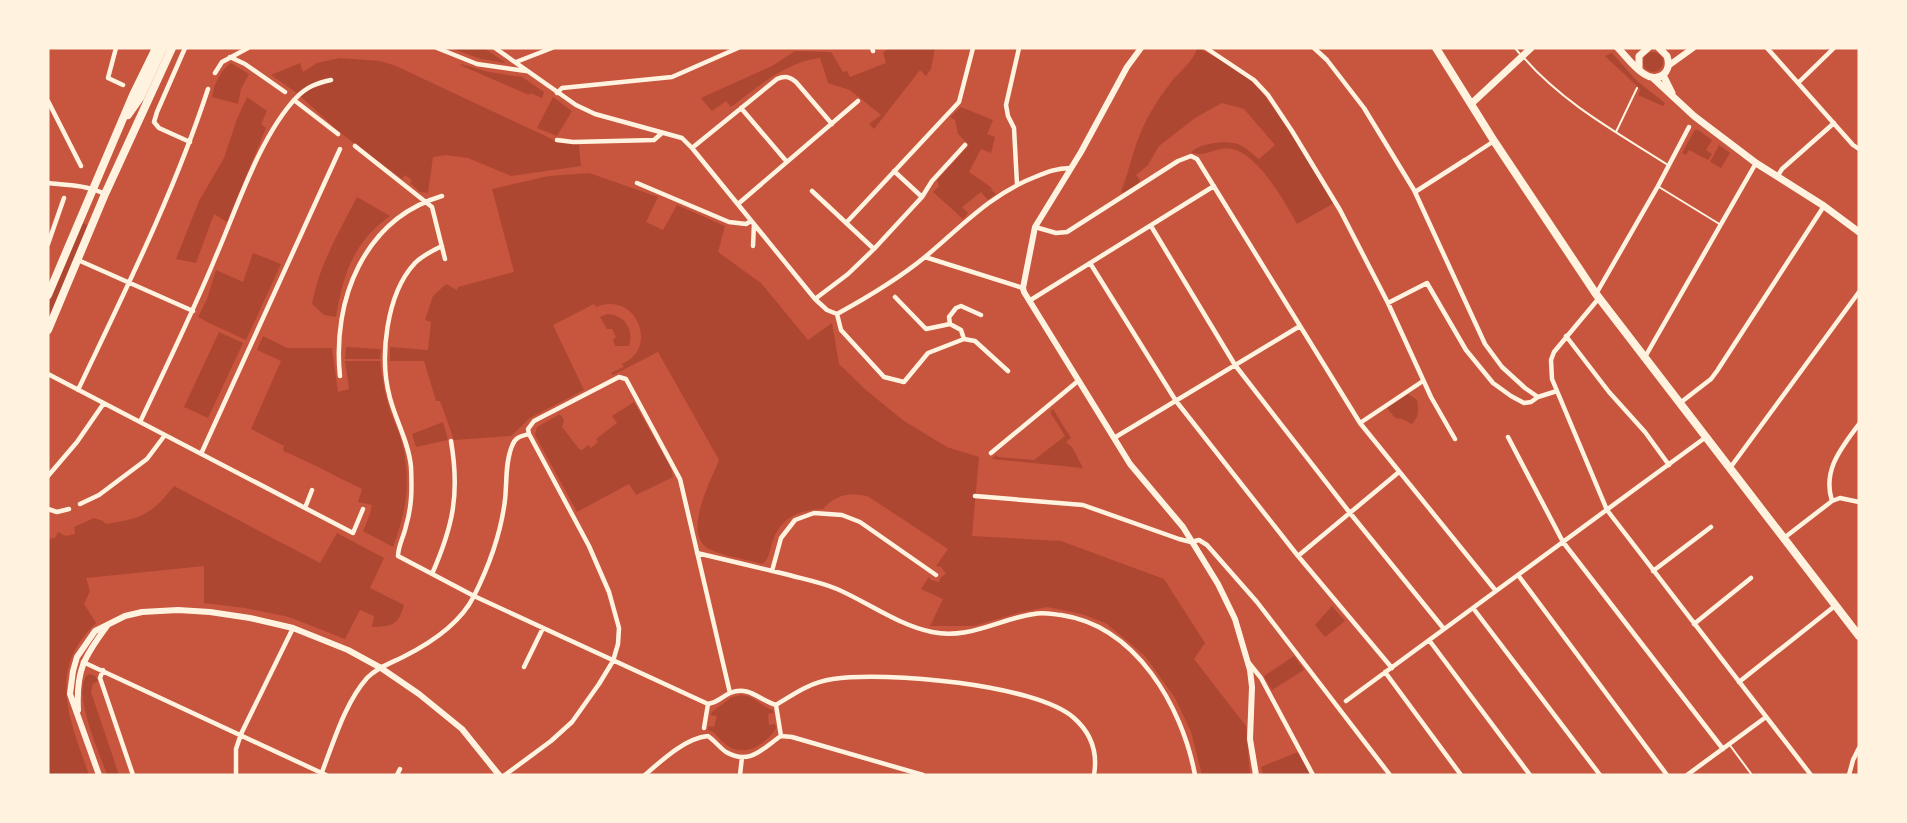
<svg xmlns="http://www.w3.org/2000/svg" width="1907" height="823" viewBox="0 0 1907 823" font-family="Jost,sans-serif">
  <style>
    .green { fill: #ae4732 }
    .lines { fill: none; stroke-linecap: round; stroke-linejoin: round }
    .service { stroke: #fff3e0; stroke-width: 2 }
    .pedestrian { stroke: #fff3e0; stroke-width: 4 }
    .minor { stroke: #fff3e0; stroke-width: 4.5 }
    .tertiary { stroke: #fff3e0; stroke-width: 6 }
    .secondary { stroke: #fff3e0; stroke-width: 7 }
    .primary { stroke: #fff3e0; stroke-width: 8 }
  </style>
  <rect width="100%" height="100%" fill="#c8553d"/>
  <path class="green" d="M450,48H484L506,63L481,59Z
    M891,48H935L931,69L926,76L920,70L874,129L869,124L881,115L850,90L828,83L820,58C785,62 758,87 731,107L726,101L712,111L701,98L772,66L795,51L831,52L843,72L847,71L850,77L886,63L883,52Z
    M1197,48L1222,60L1250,80L1261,91L1285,123L1334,203L1297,224C1285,202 1258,154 1232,149C1221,146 1210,154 1200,154C1197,154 1194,153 1191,153C1197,143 1229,139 1240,145C1247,148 1253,155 1259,159L1275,145L1244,109L1222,103L1195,118L1159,146L1148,165L1136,175L1140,180L1138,184L1123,193L1121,191C1128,175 1131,158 1137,142C1145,120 1155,103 1169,85C1177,73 1194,62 1197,48Z
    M1643 62a10 10 0 1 1 20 0a10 10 0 1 1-20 0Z
    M1612,53L1637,81L1665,103L1663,106L1638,95L1640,91L1639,88L1605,56Z
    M340,58L380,61L396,66L556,141L579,145L581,166L511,176L468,158L446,155L433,157L428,193L420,192L410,183L412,180L405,175L402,179L339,132L297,93L271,75L300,63L303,72L317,63Z
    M231,63L249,74L241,89L238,104L212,97C214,84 220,71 231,63Z
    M461,64L489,72L522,77L544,92L542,98L530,93L529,95L460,65Z
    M247,97L267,111L261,124L266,128L227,222L214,214L196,263L176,259L199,201L224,158L237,119Z
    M553,97L572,111L557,136L537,128Z
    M961,107L993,120L987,134L995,137L991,153L981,149L969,172L992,188L991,190L996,194L988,200L981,192L962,207L968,213L963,219L933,192L939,186L937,180L969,145L958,134L955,120L950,117Z
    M1695,130H1698L1712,140L1706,150L1712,154L1708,160L1689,150L1686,155L1682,153Z
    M1719,145L1730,153L1721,168L1710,162Z
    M589,173L658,197L646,222L663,230L677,205L725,226L718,252L761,283L808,340L832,323L839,364L866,390L904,421L947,447L979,457L972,536L1061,541L1164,579L1205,643L1194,659L1246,726L1250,775H1202L1191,732L1175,698L1145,656L1107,624L1082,614L1047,607L1018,613L974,626H930L943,599L921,589L929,577L931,580L939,582L941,577L946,574L941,567L936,566L948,549L869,497C851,491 835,495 823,509C798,510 780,518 772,543C769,552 770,558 762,564C746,559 727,557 711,550C680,536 711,481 719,460L658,352L613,375L611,373L624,367L622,364C660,348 636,290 596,307L594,304L553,325L584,390L530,418L511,436L454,440L440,401H436L424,361H390V347L428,350L431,322L425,320L433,296L446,284L457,290L458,287L514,272L492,189L549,176Z
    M357,197L390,216C353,242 343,275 336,317L324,315L312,304C319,265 339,232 357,197Z
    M82,223L88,225L48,321V306Z
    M253,253L281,264L246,340L209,323L198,317L207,299L216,270L243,282Z
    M607,314C625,315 634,329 629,346H615L613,340L616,337L612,329H607L600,317Z
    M219,332L243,343L208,418L184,407Z
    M263,336L287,348H332L338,392L349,389L345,361H380C382,378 385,395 390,411C394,421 399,431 402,442C411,480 407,510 393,547L363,531L370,514L372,505L358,502L362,489C335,476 310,462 283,451L284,446L251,429L281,361L257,350Z
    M346,347L381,349L380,359H345Z
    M1408,394L1417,400C1419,411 1419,416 1412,424L1402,419L1395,418L1387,408Z
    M634,402L671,468L673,477L636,495L629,484L577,512L535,435L537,427L560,414L564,420L562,427L579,449L582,450L588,445L591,448L598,442L596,439L617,423L612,416Z
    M1053,409L1071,438L1066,442L1072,447L1083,468L992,459L996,455L998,457L1034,460L1065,436L1050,412Z
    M443,422L448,440L416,447L412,434Z
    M174,486L320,563L337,533L384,558L370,588L404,605C398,626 392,626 372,627L374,616L360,610L345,639L289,617L245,608L204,603V566L86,578L90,591L84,604L96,623C46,670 70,720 89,775H48V539L55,538L58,532L66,536L75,534L74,527L94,518L103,521L106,524C142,518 151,515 174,486Z
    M1332,606L1345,621L1325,637L1315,625Z
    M1294,656L1304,670L1272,690L1264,676Z
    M90,674L95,676L98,681L93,684L91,692L119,775H107C100,753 73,697 86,676Z
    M742,695C757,697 761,707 773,710V713L768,714L769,725L775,724L776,728C765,746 741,760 723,742C717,737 716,732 708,730V726L714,727L717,716L710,715L712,712L732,697Z
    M1298,752L1310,775H1263L1261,767Z"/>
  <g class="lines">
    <path class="service" d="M1515,48L1520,54
      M1524,58C1564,104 1618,133 1668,165
      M1616,132L1637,88
      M1659,187L1721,225
      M1729,744L1752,775"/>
    <path class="pedestrian" d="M1465,160L1494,141"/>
    <path class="minor" d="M116,48L108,78L123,85
      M185,48L157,112L154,122L159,128L190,142
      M437,48L477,64L526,71
      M495,48L576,105L595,114L682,138L692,148L815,299L827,310L837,314
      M872,48L873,51
      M1206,48L1254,80L1268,95L1292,131L1340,210L1388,303L1431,397L1455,439
      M1314,48L1327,60L1364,108L1414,190L1485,344L1502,367L1525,388L1538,397L1557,391
      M1767,48L1853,145L1859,149
      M230,57L245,64L285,92
      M516,62L552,48
      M215,73L222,62L248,48
      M1799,82L1834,48
      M557,93L562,88L672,77L738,48
      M294,100L338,134
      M48,101L81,166
      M741,108L787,162
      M557,140L573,142L654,140L662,133
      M355,146L432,207L445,259
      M692,148L777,79C785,75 790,77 796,82L832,124
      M894,171L922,197
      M1777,177L1782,169L1834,123
      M48,183C68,185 86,185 105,194
      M637,183L729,222L746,224L751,221
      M1017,184L1014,128L1008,116L1006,105L1019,48
      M812,191L874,249
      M1415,192L1465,160
      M738,204L858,101
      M846,223L959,102L973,48
      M1151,226L1235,365L1350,513L1444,629
      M1035,227L1056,233L1067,232L1178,161L1191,156L1197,159L1360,423L1496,591
      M48,244L64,198
      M442,246C432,251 423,255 415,263C386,294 379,358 390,398C396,421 409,443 411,467C412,488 412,506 406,526C404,536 398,546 398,556L474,596L708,704
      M753,246L754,224
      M925,257L1023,288
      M78,260L193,311
      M1090,263L1176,401L1298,556L1392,668
      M1596,294L1658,186L1689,127
      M895,297L926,329L950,324L961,330L964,339
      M1599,298L1554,352L1551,360L1552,379L1607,510L1811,775
      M815,299L848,274L874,249L922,197L932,181L965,145
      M1029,301L1214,186
      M1388,303L1427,283L1466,350L1493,383L1511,396L1524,403L1531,402L1538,397
      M837,314C868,297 897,280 925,257C961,227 991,194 1035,177C1047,172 1057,168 1070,168
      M837,314L841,330L884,377L904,382L928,353L964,339
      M950,324L949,317L956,308L961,306L981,315
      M1566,336L1609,392L1645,432L1669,465
      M964,339L975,341L1008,371
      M1645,357L1756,163
      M48,374L353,533L363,509
      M340,376C332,300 364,219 442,196
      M78,390C125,291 174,193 208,89
      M1680,403L1711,379L1717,371L1824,206
      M140,422C166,367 193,312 216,256C237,208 260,136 296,98C306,87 317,83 331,80
      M1360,423L1423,381
      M529,434L528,429L534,421L619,377L626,379L680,479L730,693
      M1508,437L1563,542L1723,749
      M1114,438L1300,326
      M991,453L1078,381
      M201,454L340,149
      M1730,468L1859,292
      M48,476L77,442L104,403
      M975,496L1083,505L1179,539L1191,542L1199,540L1207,545L1257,602L1390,775
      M1832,501C1822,470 1842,447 1859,424
      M80,504L99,495L147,459L165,435
      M305,508L312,490
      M48,509L57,512L69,509
      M1784,538L1832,501L1840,498L1859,502
      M697,553C726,560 756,567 785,574C803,579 820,582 837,589C869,603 898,625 932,632C968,640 999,619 1034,614C1042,612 1052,614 1061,615C1136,626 1182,706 1195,775
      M1298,556L1399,472
      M772,571L781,538L795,520L814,513L842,515L860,522L936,575
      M1653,571L1711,527
      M432,574C453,526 460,494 451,441
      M1518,575L1667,775
      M1473,608L1600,775
      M1694,624L1751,578
      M1429,640L1530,775
      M83,662L326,775
      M1249,663L1261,678L1313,775
      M524,667L543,628
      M103,670L100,678L133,775
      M1385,672L1461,775
      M1739,682L1836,605
      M1346,701L1706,437
      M776,705C795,693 811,682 833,679C884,671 1036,684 1074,718C1091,733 1098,752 1094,775
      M776,705L781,736
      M704,728L708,704C719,702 721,697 730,693C749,685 759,700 776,705
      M781,736L792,737L923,775
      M322,772C334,741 345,703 367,678C376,668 391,663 403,657C431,643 460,624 474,596C489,566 501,533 505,500C507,483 505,463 512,446C515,437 521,436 529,434
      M236,775V749L241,734L293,628
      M397,775L400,769
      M505,775L551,741L572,722L599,684L613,661L618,644L619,628L609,592L589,546L529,434
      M645,775C661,761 685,738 708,736C715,741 719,747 726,752C750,766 763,748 781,736
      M740,775L742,757
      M1687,775L1766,717
      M1849,775L1853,760L1859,748"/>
    <path class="tertiary" d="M1141,48L1127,67L1081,152L1035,227L1023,288L1024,292L1130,464L1183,527L1218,584L1235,619L1250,670L1252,687L1250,739L1256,775
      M1668,66L1693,48
      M78,710C76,670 84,657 107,626
      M99,775L70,694L73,671L77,657L95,631L125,616L142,612L178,610L210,612L250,618L293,628L348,650L381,668L419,694L462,729L499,775"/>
    <path class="secondary" d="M1618,48C1628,58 1648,88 1664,74C1669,69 1669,62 1667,56L1659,48
      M1639,68V56L1648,48
      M1663,75L1672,93
      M1653,78L1694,116L1723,138L1756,163L1824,206L1859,232
      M1471,104L1531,48"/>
    <path class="primary" d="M1436,48L1494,141L1596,294L1859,636
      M128,115L140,98L163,48
      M48,295L133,95L156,48
      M48,330L105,194L172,48"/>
  </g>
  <rect width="1907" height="823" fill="none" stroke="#fff3e0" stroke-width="99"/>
</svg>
